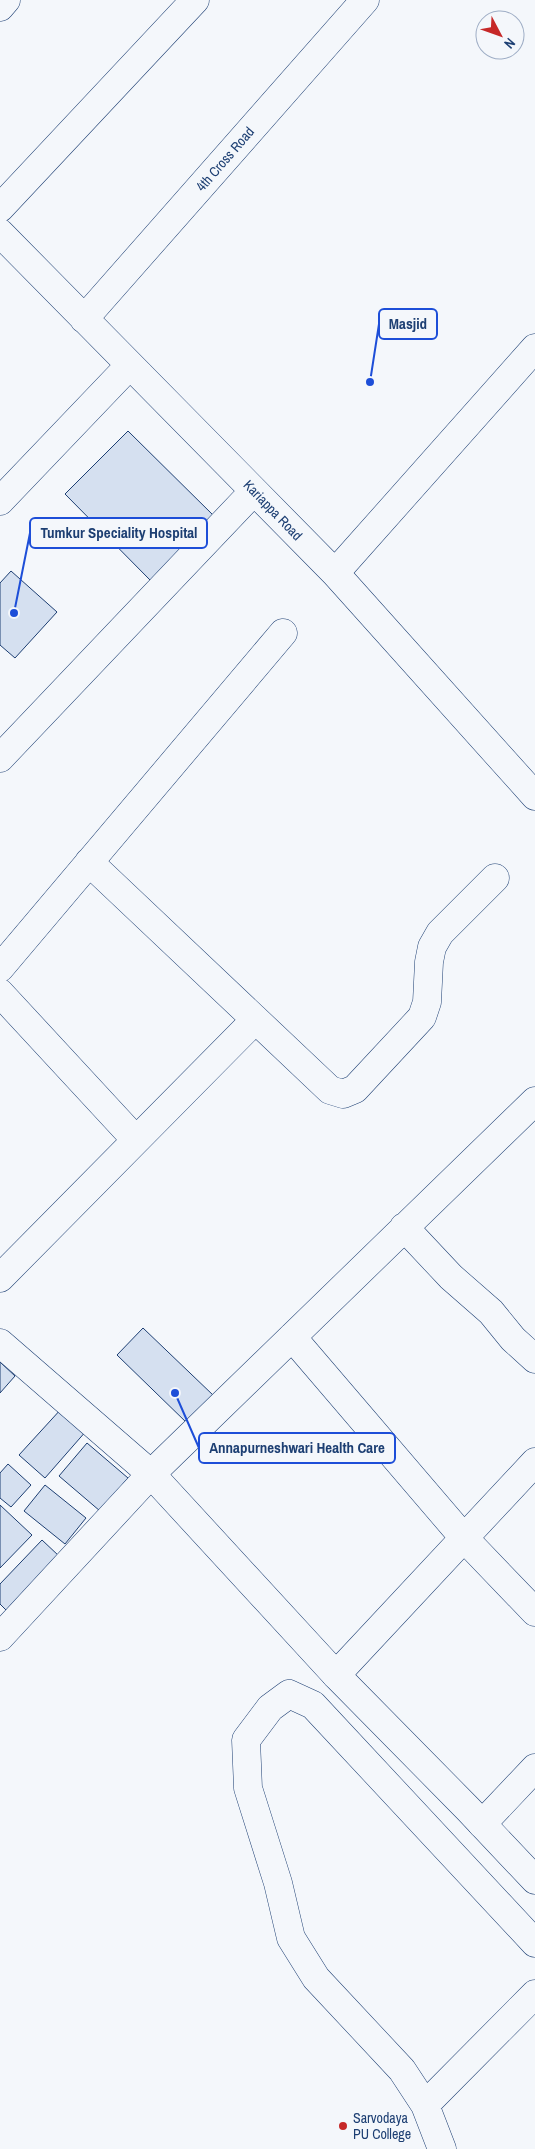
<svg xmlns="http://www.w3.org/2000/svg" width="535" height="2149" viewBox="0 0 535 2149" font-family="'Archivo Narrow',sans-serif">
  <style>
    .building { fill: #d5e0f0; stroke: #1d3f73 }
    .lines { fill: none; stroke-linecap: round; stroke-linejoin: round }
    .minor-casing { stroke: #1d3f73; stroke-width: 29 }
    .major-casing { stroke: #1d3f73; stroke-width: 29 }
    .minor { stroke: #f4f7fb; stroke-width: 28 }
    .major { stroke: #f4f7fb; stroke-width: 28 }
    .poi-dot { fill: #c62828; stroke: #f4f7fb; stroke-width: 2 }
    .labels { text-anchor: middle; stroke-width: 4; stroke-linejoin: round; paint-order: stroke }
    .street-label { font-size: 14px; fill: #1d3f73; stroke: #f4f7fb }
    .poi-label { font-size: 14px; fill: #1d3f73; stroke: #f4f7fb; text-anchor: start }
    .leader { fill: none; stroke: #1d4ed8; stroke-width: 2 }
    .callout-dot { fill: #1d4ed8; stroke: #f4f7fb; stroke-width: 2 }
    .callout { fill: #f4f7fb; stroke: #1d4ed8; stroke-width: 2 }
    .callout-label { font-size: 15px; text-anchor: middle; font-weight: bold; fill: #1d3f73 }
  </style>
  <rect width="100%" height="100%" fill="#f4f7fb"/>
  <path class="building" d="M128,431L214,516L150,580L65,494Z
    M11,571L57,612L15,658L0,645V583Z
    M143,1328L214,1396L188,1424L117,1355Z
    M0,1362L15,1376L0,1393Z
    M62,1408L87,1430L45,1478L19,1455Z
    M87,1443L128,1478L100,1511L59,1476Z
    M8,1464L31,1485L11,1507L0,1498V1473Z
    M45,1485L86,1518L65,1544L24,1511Z
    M0,1505L32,1535L0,1568Z
    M42,1540L59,1556L6,1610L0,1604V1584Z"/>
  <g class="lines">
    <defs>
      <path id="minor" d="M0,7L6,0
        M0,208L195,0
        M0,233L335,573L535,796
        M84,319L365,0
        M0,501L130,365
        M335,573L535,348
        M0,758L254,491
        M89,862L330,1090L343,1094L355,1089L422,1017L427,1002L429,962L432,947L440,933L495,878
        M0,968L283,633
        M0,993L136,1140
        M404,1227L451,1277L491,1312L513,1339L535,1359
        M0,1278L255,1020
        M292,1337L464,1538L535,1612
        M0,1637L151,1474L535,1101
        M336,1675L535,1462
        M482,1824L535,1768
        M425,2105L535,1994
        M442,2149L425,2105L402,2070L316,1978L291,1938L278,1883L248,1788L246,1740L270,1708L289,1694L313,1705L535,1943"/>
      <path id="major" d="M0,1343L151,1474L336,1675L468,1809L535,1880"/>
    </defs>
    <use href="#minor" class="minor-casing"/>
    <use href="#major" class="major-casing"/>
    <use href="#minor" class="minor"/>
    <use href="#major" class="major"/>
  </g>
  <circle class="poi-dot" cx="343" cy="2126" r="5"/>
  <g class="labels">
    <g class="street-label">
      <text transform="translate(225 159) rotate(-49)" y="5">4th Cross Road</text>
      <text transform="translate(273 510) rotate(46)" y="5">Kariappa Road</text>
    </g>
    <g class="poi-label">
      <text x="353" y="2123">Sarvodaya<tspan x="353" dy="16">PU College</tspan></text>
    </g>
  </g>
  <path class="leader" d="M370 382L379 324M14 613L30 533M175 1393L199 1448"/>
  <g class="callout-dot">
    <circle cx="370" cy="382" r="5"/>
    <circle cx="14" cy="613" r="5"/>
    <circle cx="175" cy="1393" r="5"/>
  </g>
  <g class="callout">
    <rect x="379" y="309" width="58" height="30" rx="5"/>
    <rect x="30" y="518" width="177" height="30" rx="5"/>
    <rect x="199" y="1433" width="196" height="30" rx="5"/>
  </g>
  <g class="callout-label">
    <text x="408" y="329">Masjid</text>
    <text x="119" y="538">Tumkur Speciality Hospital</text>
    <text x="297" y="1453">Annapurneshwari Health Care</text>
  </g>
  <g transform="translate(500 35) rotate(131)"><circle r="24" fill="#f4f7fb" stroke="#9eadc5"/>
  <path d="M0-4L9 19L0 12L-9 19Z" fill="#c62828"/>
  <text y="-8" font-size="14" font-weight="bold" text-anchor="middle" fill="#1d3f73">N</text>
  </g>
</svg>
